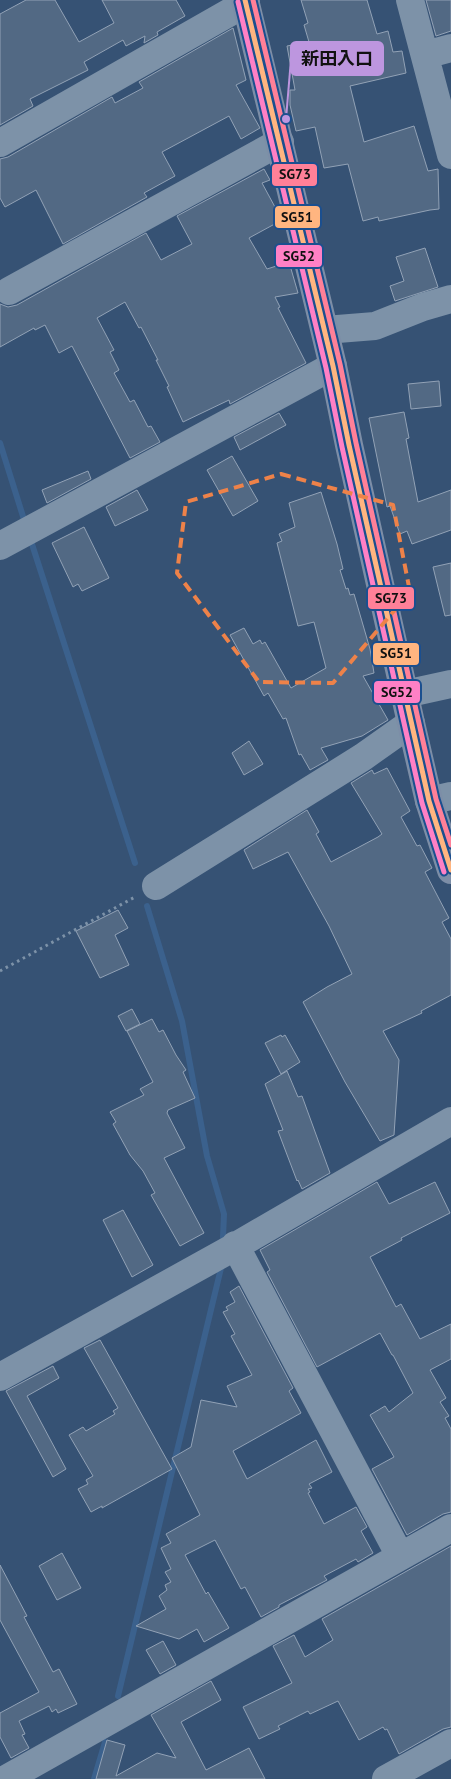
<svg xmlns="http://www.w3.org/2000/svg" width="451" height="1779" viewBox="0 0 451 1779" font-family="'PT Sans','Noto Sans JP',sans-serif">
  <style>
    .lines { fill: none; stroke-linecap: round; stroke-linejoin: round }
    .stream { stroke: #3b618d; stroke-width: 6 }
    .building { fill: #526984; stroke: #92a2b6 }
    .path { stroke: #7d92a8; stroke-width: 3; stroke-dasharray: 2.5 4; stroke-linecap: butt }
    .minor { stroke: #7d92a8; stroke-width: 28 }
    .major { stroke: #7d8ea7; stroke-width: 28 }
    .bus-1-casing { stroke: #1b4f8f; stroke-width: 9 }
    .bus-2-casing { stroke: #1b4f8f; stroke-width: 9 }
    .bus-3-casing { stroke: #1b4f8f; stroke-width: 9 }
    .bus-1 { stroke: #ffb580; stroke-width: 5 }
    .bus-2 { stroke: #ff80c5; stroke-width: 5 }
    .bus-3 { stroke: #ff8098; stroke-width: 5 }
    .marked { fill: none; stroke: #ee8249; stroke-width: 4; stroke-dasharray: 10 6; stroke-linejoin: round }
    .leader { fill: none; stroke: #bd96df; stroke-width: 2 }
    .callout-dot { fill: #bd96df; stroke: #1b4f8f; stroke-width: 2 }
    .callout { fill: #bd96df; stroke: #bd96df; stroke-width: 2 }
    .callout-label { font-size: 18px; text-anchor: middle; font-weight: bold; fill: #111 }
    .line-badge { stroke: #1b4f8f; stroke-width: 2 }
    .pale-badge-label { font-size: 14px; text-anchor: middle; font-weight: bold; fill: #111 }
  </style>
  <rect width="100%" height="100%" fill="#365274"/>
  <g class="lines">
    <path class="stream" d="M0,443L26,526
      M30,538L135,863
      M147,906L182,1021L207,1156L224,1214L223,1237
      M118,1696L222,1264
      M94,1779L105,1742"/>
  </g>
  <path class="building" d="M26,0H55L79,42L114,23L102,0H176L185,16L157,32L158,35L144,43L145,36L126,46L123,40L84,62L88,70L30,99L33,106L0,125V14Z
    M301,0H367L377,34L388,31L393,52L402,51L406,73L350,86L364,142L414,126L428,171L438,169L439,209L430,210L379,221L378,217L363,221L348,164L324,168L315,127L296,131L290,105V90H295L287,46L309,42L304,25L308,23Z
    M426,0H451V31L436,36Z
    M233,28L246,80L236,85L260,128L241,139L229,116L162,152L175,176L144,193L147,197L63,244L36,190L5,207L0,198V159L8,157L112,97L115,103L143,88L139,82Z
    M264,169L270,180L262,183L282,220L249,238L267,269L289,262L298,293L275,297L280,307L278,308L306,363L230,404L229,400L183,422L167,387L169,386L156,360H158L141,327L139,328L125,302L97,318L114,350L110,352L119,370L114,373L130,402L134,400L148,427L151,426L160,442L130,458L72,346L59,353L45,325L35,330L34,328L0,347V304L8,307L17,305L146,233L161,260L192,244L177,216Z
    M425,248L438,287L395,301L390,286L404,281L396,257Z
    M439,381L441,406L411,409L408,384Z
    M404,412L409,438L406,439L418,502L451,490V530L412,544L407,531L400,534L390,506L387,507L369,418Z
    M279,413L286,425L240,450L234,437Z
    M232,456L258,501L233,516L207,470Z
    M88,471L91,479L47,503L42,490Z
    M137,490L148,510L115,526L106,507Z
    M321,492L337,544L343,569L340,570L346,589L348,588L350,595L354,594L370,649L374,673L363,676L388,720L362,736L321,748L328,760L310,770L301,754L299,755L286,718L283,719L268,693L264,696L230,635L244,628L253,644L260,640L262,644L265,642L291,688L326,668L314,622L298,626L277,543L282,541L279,534L295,527L289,503Z
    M84,527L109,578L82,591L78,584L73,587L52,543Z
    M451,563V615L445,616L433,567Z
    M249,741L263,764L244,775L232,753Z
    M387,768L410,811L401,817L417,846L420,845L432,868L425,872L449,918L442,922L451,939V995L421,1011L422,1013L383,1031L399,1060L394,1135L380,1141L345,1082L303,1002L327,987L352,974L329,926L288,852L253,869L244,850L307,810L319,832L316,834L331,862L378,837L382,834L351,783L372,770L374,774Z
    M118,910L128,928L115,935L129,965L100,978L76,931Z
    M132,1009L140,1024L126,1031L118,1016Z
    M152,1019L159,1032L163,1030L176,1055L186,1070L183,1072L195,1098L168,1110L167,1113L185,1148L164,1158L204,1233L180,1246L151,1195L155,1193L143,1171L130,1155L113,1124L116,1122L110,1112L144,1095L140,1089L153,1082L127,1031Z
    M281,1035L282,1037L285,1035L300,1062L281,1074L265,1043Z
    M287,1071L298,1097L302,1096L330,1173L302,1189L298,1180L297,1181L278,1131L283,1130L265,1084Z
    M377,1182L389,1204L435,1182L450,1213L401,1238L402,1240L370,1257L396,1307L401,1304L420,1339L451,1324V1359L430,1370L446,1398L440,1402L449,1416L445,1418L451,1429V1512L443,1514L407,1535L372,1469L394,1457L370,1415L385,1406L389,1412L413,1393L393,1355H392L380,1333L317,1367L267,1272L270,1270L260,1250Z
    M123,1210L153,1265L132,1277L103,1220Z
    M239,1286L293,1388L289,1391L301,1413L233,1451L247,1479L316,1440L332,1472L309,1484L312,1488L308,1489L310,1492L308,1493L324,1524L356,1507L367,1527L361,1531L373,1553L358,1562L356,1559L324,1576L327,1580L279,1605V1607L261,1617L245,1587L241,1589L215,1540L185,1555L206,1594L208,1592L229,1628L204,1642L197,1629L179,1639L136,1626L166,1609L159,1596L167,1590L165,1585L171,1582L165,1572L171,1569L161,1548L171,1543L166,1534L200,1515L172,1458L191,1447L201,1400L237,1407L227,1386L252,1375L231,1336L235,1334L223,1312L228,1310L226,1307L235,1302L230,1292Z
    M100,1340L172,1469L102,1508V1506L91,1512L78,1489L88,1484L86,1480L93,1476L69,1435L83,1427L86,1431L115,1414L113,1411L118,1408L84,1348Z
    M53,1366L59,1378L27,1396L66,1469L53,1477L6,1391Z
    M451,1546V1727L443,1729L399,1754L387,1729L385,1730L383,1727L359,1740L338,1701L310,1714L308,1711L278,1726L280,1729L259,1739L243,1707L292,1683L273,1646L294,1635L305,1657L333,1640L322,1619Z
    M62,1553L81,1588L57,1600L39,1566Z
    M0,1565L27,1616L24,1617L53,1672L59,1669L77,1704L58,1713L56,1709L52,1712L49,1706L19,1721L25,1734L22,1735L29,1748L11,1758L0,1737V1713L39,1692L0,1620Z
    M163,1641L176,1665L160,1674L146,1650Z
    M211,1681L221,1700L181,1722L206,1770L249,1748L265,1779H96L107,1740L125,1745L116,1776L157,1753L176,1758L151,1715Z"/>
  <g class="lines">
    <path class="path" d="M0,971L135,897"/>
    <path class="minor" d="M410,0L451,155
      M425,55L451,48
      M0,143L246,3
      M9,291L280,142
      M325,330L375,326L423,307L451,299
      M0,546L333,366
      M405,694L451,684
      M429,801L451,796
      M156,886L363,757L411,723
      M235,1245L400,1556
      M0,1377L229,1250L451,1121
      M6,1779L451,1528
      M386,1779L451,1743"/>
    <path class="major" d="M245,0L333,366L349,445L411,723L429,801L451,870"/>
    <defs>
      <path id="bus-1" d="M245,0L333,366L349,445L429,801L451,870"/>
      <path id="bus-2" d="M238,2L326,368L342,447L422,803L444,872"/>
      <path id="bus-3" d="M253,0L340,364L356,443L436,799L451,845"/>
    </defs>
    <use href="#bus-1" class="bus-1-casing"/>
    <use href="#bus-2" class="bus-2-casing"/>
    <use href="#bus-3" class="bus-3-casing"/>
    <use href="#bus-1" class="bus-1"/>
    <use href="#bus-2" class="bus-2"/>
    <use href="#bus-3" class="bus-3"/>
  </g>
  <path class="marked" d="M281,474L393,505L410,592L333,683L259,682L177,573L186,502Z"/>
  <path class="leader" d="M286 119L291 59"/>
  <circle class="callout-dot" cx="286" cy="119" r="5"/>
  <rect class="callout" x="291" y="42" width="92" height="33" rx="5"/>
  <g class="callout-label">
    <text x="337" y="65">新田入口</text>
  </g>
  <g class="line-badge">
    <rect x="271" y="163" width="47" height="24" rx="5" fill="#ff8098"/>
    <rect x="274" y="205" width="47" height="24" rx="5" fill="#ffb580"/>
    <rect x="275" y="244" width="48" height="24" rx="5" fill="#ff80c5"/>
    <rect x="367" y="586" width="48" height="24" rx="5" fill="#ff8098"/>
    <rect x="372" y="642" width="48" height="24" rx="5" fill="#ffb580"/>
    <rect x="373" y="680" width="48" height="24" rx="5" fill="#ff80c5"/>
  </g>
  <g class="pale-badge-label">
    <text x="295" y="179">SG73</text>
    <text x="297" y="222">SG51</text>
    <text x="299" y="261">SG52</text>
    <text x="391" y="603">SG73</text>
    <text x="396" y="658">SG51</text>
    <text x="397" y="697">SG52</text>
  </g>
</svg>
